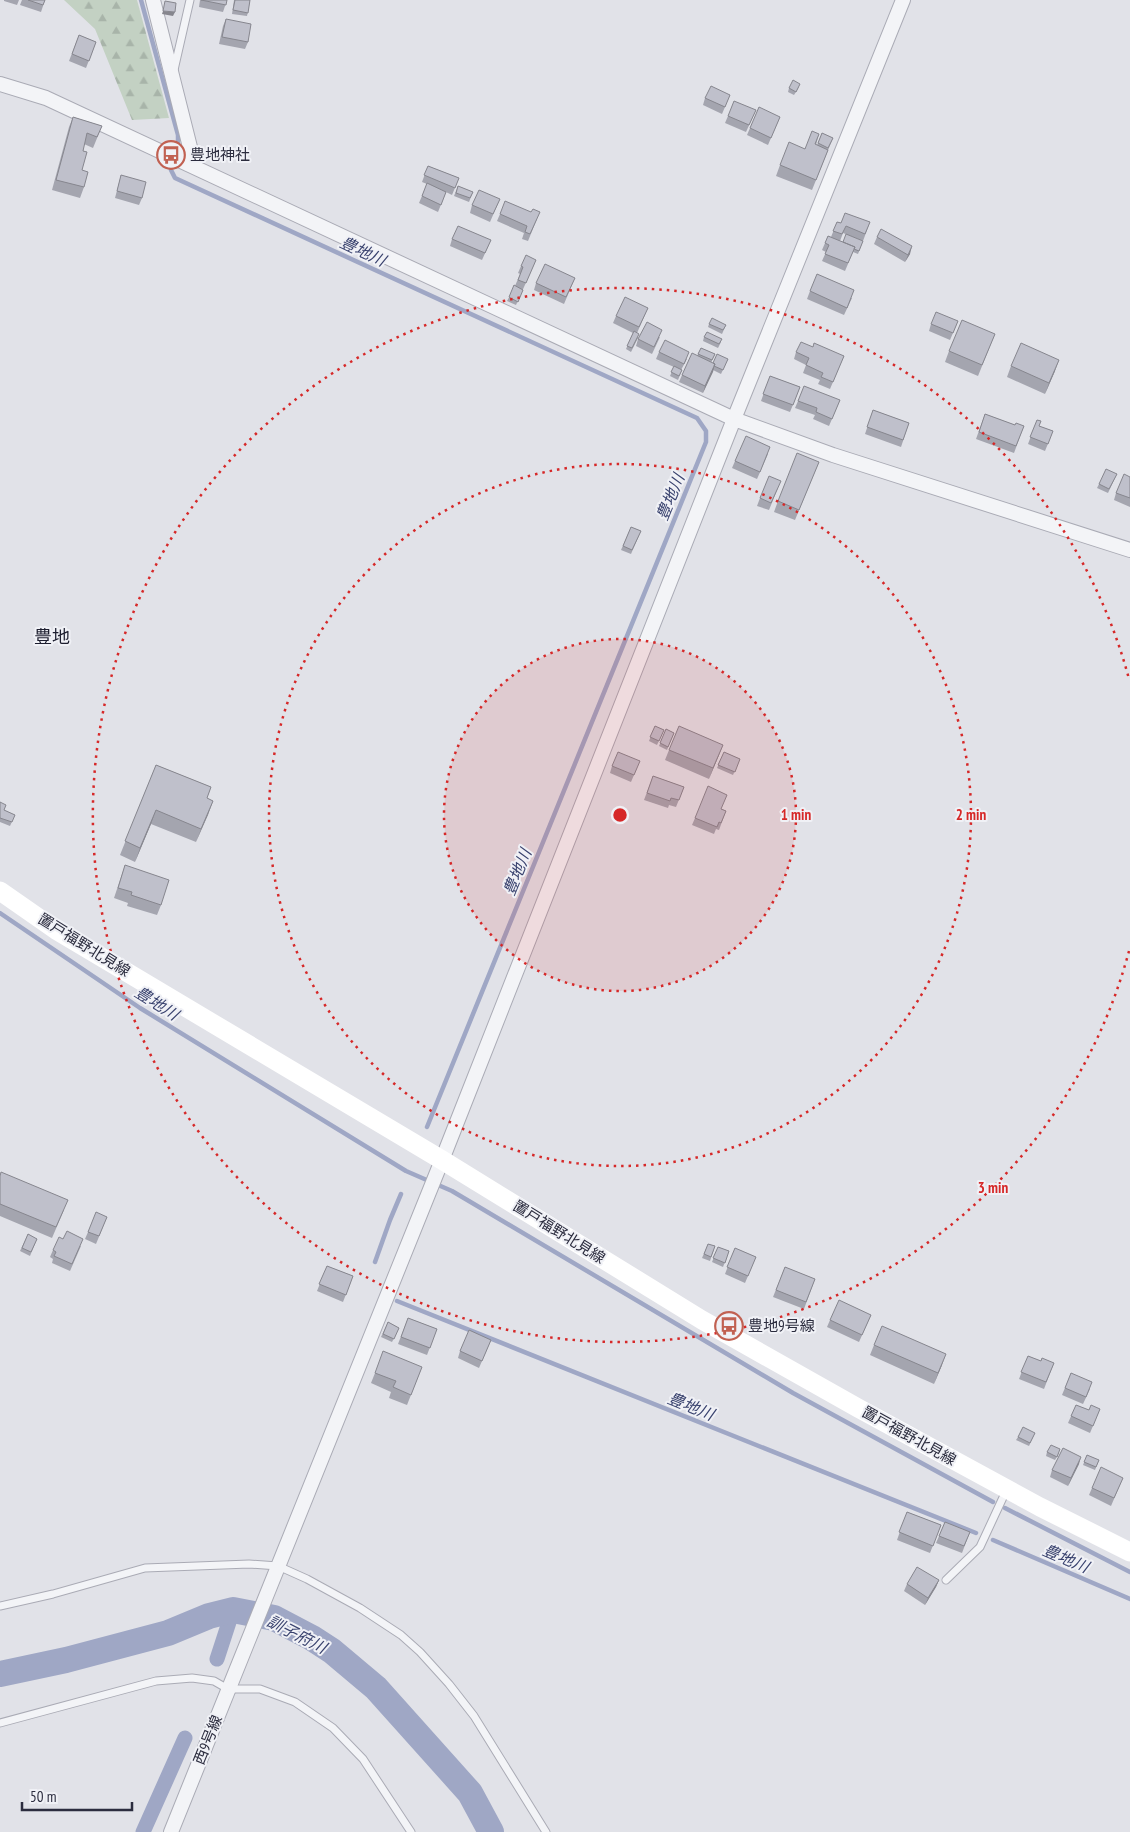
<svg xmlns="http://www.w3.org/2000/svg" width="1130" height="1832" viewBox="0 0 1130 1832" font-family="'PT Sans Narrow','Noto Sans JP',sans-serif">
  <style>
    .forest { fill: url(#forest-firs) }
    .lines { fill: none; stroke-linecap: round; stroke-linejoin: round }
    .stream { stroke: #9fa7c5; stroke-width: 4.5 }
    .canal { stroke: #9fa7c5; stroke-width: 15 }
    .river { stroke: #9fa7c5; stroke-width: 26 }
    .service-casing { stroke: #aaabb5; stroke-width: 9 }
    .minor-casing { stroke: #aaabb5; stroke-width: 16 }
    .service { stroke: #f3f4f7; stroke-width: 7 }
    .minor { stroke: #f3f4f7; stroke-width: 14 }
    .secondary { stroke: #fff; stroke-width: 19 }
    .wall { fill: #a4a5af }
    .shaded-wall { fill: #86868e }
    .building { fill: #bfc0cb; stroke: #86868e }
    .ring { fill: none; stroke: #d62828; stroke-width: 2.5; stroke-dasharray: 2.5 5 }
    .labels { text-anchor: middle; stroke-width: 4; stroke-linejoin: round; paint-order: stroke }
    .poi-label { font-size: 15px; fill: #2b2c3e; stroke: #f0f1f6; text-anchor: start }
    .street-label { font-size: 15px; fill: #2b2c3e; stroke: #f0f1f6 }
    .water-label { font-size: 16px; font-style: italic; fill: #39426e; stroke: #f0f1f6 }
    .quarter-label { font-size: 18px; fill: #1d1e2f; stroke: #f0f1f6 }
    .centre { fill: #d62828; stroke: #f0f1f6; stroke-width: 2.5 }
    .ring-label { font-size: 15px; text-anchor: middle; font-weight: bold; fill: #d62828; stroke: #f0f1f6; stroke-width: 4; stroke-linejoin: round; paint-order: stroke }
  </style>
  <defs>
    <pattern id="forest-firs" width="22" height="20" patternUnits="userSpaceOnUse" patternTransform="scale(1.25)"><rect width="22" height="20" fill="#c3d1c3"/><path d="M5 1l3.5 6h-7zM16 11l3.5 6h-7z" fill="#a8b4a9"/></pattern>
  </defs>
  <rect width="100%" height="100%" fill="#e1e2e8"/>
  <path class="forest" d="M64,0H137L169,118L132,120L95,29Z"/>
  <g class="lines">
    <path class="stream" d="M141,0L178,135V147
      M171,170L175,178L697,418L706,431V442L427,1127
      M0,913L140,1008L406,1171L452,1191L793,1393L993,1502
      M375,1262L390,1220L401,1194
      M397,1301L976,1533
      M1005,1508L1130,1572
      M993,1540L1130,1599"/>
    <path class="canal" d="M217,1659L233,1610
      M143,1832L185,1738"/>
    <path class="river" d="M0,1674L66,1660L168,1633L209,1616L233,1610L274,1618L312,1638L332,1651L376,1688L470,1793L491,1832"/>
    <defs>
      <path id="service" d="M174,70L190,0
        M946,1580L980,1547L1006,1491
        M0,1606L53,1594L145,1568L249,1564L278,1566L307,1579L360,1608L401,1635L420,1652L449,1684L474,1716L546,1832
        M0,1723L156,1681L192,1678L214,1681L228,1689H260L295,1702L333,1728L363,1759L411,1832"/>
      <path id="minor" d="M153,0L195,167
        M0,84L46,98L734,419L833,455L1130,550
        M171,1832L442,1160L734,419L903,0"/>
    </defs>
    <use href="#service" class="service-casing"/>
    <use href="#minor" class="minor-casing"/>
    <use href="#service" class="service"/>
    <use href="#minor" class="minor"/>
    <path class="secondary" d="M0,891L56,930L442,1160L702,1320L858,1408L1040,1507L1130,1552"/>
  </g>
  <path class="wall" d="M4,0H19L17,5L4,1Z
    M22,0H45L41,12L20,5Z
    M200,0H227L223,12L199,7Z
    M234,0H250L247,16L232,14Z
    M226,19L248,42L245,49L219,44L223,26Z
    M79,35L96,42L86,68L69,61Z
    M799,87L794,95L788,92L789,88Z
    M730,95L722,114L703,105L705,98Z
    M756,110L746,132L725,123L728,116Z
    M73,117L102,126L93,148L84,144L83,151L82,170L84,187L80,198L52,190L69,127Z
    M780,117L768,145L747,135L750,128Z
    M822,133L833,138L812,190L776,176L780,165L805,149L819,134L816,145H817Z
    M428,166L459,178L452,195L446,192L438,212L419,203L427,184L422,182Z
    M121,175L142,198L139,205L115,198Z
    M458,186L473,192L469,202L454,196Z
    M500,199L490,222L470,213L472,205Z
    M500,214L537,219L528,241L522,239L524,233L497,221Z
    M837,222L841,223L870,222L863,241L843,233L840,241L843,242L863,241L858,254L853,252L845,271L822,261L826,252L822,250L828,236L831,237Z
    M877,237L910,254L905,262L874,244Z
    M452,239L491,240L482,260L450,246Z
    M536,260L516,305L507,301L515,286L520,274L518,273L521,266Z
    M575,278L564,304L534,290L536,283Z
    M810,291L852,298L844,315L807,299Z
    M648,308L637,333L638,338L631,352L626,349L633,333L613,323L616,316Z
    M958,321L950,340L929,331L931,324Z
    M709,324L726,325L722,334L708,327Z
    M995,334L978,376L945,362L949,351Z
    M660,337L652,354L636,346L638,339Z
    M704,337L721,342L718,348L703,341Z
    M813,347L844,356L830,389L818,384L820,380L803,373L806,365L794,359L796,352Z
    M701,348L715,354L711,363H713L728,359L721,374L713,370L703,393L679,382L682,375L697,356Z
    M659,352L687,359L681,370H682L678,380L670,376L674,367L656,359Z
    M1011,366L1055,371L1045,394L1007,377Z
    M770,376L800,387L790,412L761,401Z
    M840,400L829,426L813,419L815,415L795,408L798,401Z
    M873,410L909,423L901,447L865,434Z
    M985,414L1015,425L1024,426L1014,453L976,439Z
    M1037,420L1039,426L1053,431L1045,451L1028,444Z
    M768,454L757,479L732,468L735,461Z
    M819,462L795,520L774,512L778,501Z
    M1117,474L1108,493L1097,488L1099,484Z
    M1130,477V507L1114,500L1116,493Z
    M778,488L769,510L757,506L760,498Z
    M631,527L641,531L631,554L621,550Z
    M655,726L664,730L657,745L649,741Z
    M666,729L674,733L667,750L659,746Z
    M723,745L709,779L665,760L669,750Z
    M724,752L740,759L733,775L717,768Z
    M156,765L211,787L207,798L213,801L196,842L151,824L135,862L120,855Z
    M612,766L637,768L631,782L610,773Z
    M653,776L684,787L676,807L669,805L668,808L644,800Z
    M0,802L4,810L15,815L10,826L0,822Z
    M722,809L726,811L719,830L716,829L714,834L692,825L695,818Z
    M125,865L161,905L157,915L127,906L128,903L114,898Z
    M0,1176L64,1210L52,1238L0,1216Z
    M107,1217L96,1244L85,1239L88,1232Z
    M28,1234L37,1239L30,1256L20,1251Z
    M708,1244L715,1246L710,1261L702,1258Z
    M81,1246L70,1271L52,1263L53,1259L50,1257L53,1250Z
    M718,1247L729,1251L723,1267L712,1262Z
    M735,1248L756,1257L745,1283L725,1274Z
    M327,1266L353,1276L343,1302L317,1291Z
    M785,1267L815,1279L804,1309L773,1297Z
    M871,1315L859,1342L827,1327L830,1320Z
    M408,1318L437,1329L427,1355L398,1344Z
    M388,1322L399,1328L392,1342L381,1337Z
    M491,1340L479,1368L458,1358L460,1351Z
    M874,1345L942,1365L934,1384L870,1355Z
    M1028,1356L1041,1361L1054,1363L1044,1389L1019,1379Z
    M422,1367L407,1405L389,1398L391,1392L371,1383L375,1373Z
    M1071,1373L1090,1389L1083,1404L1062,1395Z
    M1076,1405L1089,1410L1100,1409L1090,1433L1068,1423Z
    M1035,1433L1029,1446L1016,1440L1018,1437Z
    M1047,1452L1059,1453L1055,1460L1046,1456Z
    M1087,1455L1099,1460L1095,1470L1083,1465Z
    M1079,1464L1068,1486L1050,1477L1052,1470Z
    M1123,1478L1111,1506L1089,1495L1092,1488Z
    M907,1512L941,1525L930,1553L897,1540Z
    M945,1522L970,1532L962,1553L936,1543Z
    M939,1580L936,1587L925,1605L904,1591L907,1584Z"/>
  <path class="shaded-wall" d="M163,11L175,12L173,16L162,14Z
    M912,246L910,254L905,262L908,255Z
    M1059,360L1055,371L1045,394L1049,383Z
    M715,364L713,372L703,393L705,386Z
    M723,745L719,755L709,779L713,768Z
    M213,801L208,815L196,842L201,829Z
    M156,810L151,824L135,862L140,848Z
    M946,1354L942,1365L934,1384L938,1373Z
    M1081,1457L1079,1464L1068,1486L1071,1478Z
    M939,1580L936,1587L925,1605L928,1598Z"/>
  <path class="building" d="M28,0H45L43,5Z
    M201,0H227L226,5Z
    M235,0H250L248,13L233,10Z
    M165,1L176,3L175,12L163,11Z
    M226,19L251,24L248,42L222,37Z
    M79,35L96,42L89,61L72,54Z
    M793,80L800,84L796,92L789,88Z
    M711,86L730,95L725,107L705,98Z
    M734,101L756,110L749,125L728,116Z
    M759,107L780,117L771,138L750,128Z
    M73,117L102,126L97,137L87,133L83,151L87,152L82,170L88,172L84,187L56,180Z
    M812,131L819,134L815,144L828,150L816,180L780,165L789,142L805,149Z
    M822,133L833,138L828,148L818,143Z
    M428,166L459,178L455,188L424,175Z
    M121,175L146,182L142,198L117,191Z
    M427,183L446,192L441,205L422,196Z
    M458,186L473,192L470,198L456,193Z
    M479,190L500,199L493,214L472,205Z
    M505,201L531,212L533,209L540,212L530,234L525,232L527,226L500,214Z
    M845,213L870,222L865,234L846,226L842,234L833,231L837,222L841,223Z
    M458,226L491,240L485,253L452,239Z
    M881,229L912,246L908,255L877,237Z
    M846,234L863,241L859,251L854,249L855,247L843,242Z
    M828,236L855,247L848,263L825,254L829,245L825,243Z
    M526,255L536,260L526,283L518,280L523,267L521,266Z
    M545,264L575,278L566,297L536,283Z
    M817,274L854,290L847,308L810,291Z
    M514,285L523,290L518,302L509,297Z
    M625,297L648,308L639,327L616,316Z
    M936,312L958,321L953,333L931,324Z
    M712,318L726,325L723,330L709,324Z
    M962,320L995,334L982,365L949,351Z
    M647,322L662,330L654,347L638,339Z
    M634,331L639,334L632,348L627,346Z
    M707,332L722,339L719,344L704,337Z
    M665,340L689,352L684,364L659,352Z
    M801,342L813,347L814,343L844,356L833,382L821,377L823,373L806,365L809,358L796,352Z
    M1021,343L1059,360L1049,383L1011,366Z
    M701,348L715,354L712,360L698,354Z
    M692,353L715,364L705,386L682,375Z
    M717,354L728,359L723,370L714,366L715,364L713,363Z
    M674,366L682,370L679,376L671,372Z
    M770,376L800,387L793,405L763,394Z
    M804,386L840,400L832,419L816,412L817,408L798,401Z
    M873,410L909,423L903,440L867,427Z
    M985,414L1015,425L1016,423L1024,426L1016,446L979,432Z
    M1037,420L1041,421L1039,426L1053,431L1048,444L1030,437Z
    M746,436L770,447L760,472L735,461Z
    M797,453L819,462L799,510L778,501Z
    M1106,469L1117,474L1109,489L1099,484Z
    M1124,474L1130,477V498L1116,493Z
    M769,476L781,481L771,503L760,498Z
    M631,527L641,531L632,550L623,546Z
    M655,726L664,730L659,741L650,737Z
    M679,726L723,745L713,768L669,750Z
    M666,729L674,733L668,747L660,743Z
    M618,752L640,761L634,775L612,766Z
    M724,752L740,759L735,772L718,765Z
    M156,765L211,787L207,798L213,801L201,829L156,810L140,848L125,841Z
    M653,776L684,787L679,800L671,798L670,801L647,793Z
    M708,786L727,795L721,809L726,811L721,823L719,822L717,827L695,818Z
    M0,802L6,805L4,810L15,815L12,822L0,818Z
    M125,865L169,880L161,905L131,895L132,892L118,888Z
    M1,1172L68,1200L56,1227L0,1204V1176Z
    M96,1212L107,1217L99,1236L88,1232Z
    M67,1231L83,1239L72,1264L54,1256L56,1252L53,1250L59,1237L63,1239Z
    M28,1234L37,1239L31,1252L22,1248Z
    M708,1244L715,1246L711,1257L704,1254Z
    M718,1247L729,1251L725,1263L713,1258Z
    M735,1248L756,1257L748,1276L727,1267Z
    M327,1266L353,1276L346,1295L319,1284Z
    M785,1267L815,1279L806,1302L776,1290Z
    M839,1300L871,1315L862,1335L830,1320Z
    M408,1318L437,1329L430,1348L401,1337Z
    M388,1322L399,1328L394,1339L383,1334Z
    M882,1326L946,1354L938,1373L874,1345Z
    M469,1330L491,1340L482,1361L460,1351Z
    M383,1351L422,1367L411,1395L393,1387L396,1381L375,1373Z
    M1028,1356L1041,1361L1042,1358L1054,1363L1046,1382L1021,1372Z
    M1071,1373L1092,1382L1086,1397L1065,1388Z
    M1076,1405L1089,1410L1091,1405L1100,1409L1093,1426L1071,1416Z
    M1023,1427L1035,1433L1030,1443L1018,1437Z
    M1051,1445L1060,1449L1057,1457L1047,1452Z
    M1063,1448L1081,1457L1071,1478L1052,1470Z
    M1087,1455L1099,1460L1096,1467L1084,1462Z
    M1101,1467L1123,1478L1114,1498L1092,1488Z
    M907,1512L941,1525L933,1546L899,1532Z
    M945,1522L970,1532L964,1546L939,1536Z
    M917,1567L939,1580L928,1598L907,1584Z"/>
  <circle cx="620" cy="815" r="176" fill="#d62828" fill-opacity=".12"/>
  <g class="ring">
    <circle cx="620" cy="815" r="176"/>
    <circle cx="620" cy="815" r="351"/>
    <path d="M1129 951A527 527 0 1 1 1129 679"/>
  </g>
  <defs>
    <symbol id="bus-ring" viewBox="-11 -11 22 22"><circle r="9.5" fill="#f0f1f6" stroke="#c16152" stroke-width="1.5"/><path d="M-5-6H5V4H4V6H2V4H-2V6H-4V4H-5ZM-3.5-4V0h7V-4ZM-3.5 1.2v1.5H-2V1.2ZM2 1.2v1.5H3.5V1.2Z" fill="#c16152"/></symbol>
  </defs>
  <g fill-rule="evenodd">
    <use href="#bus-ring" x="155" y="139" width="32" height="32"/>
    <use href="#bus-ring" x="713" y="1310" width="32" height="32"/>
  </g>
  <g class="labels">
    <g class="poi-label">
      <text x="190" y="160">豊地神社</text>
      <text x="748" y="1331">豊地9号線</text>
    </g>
    <g class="street-label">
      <text transform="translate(84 945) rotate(32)" y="5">置戸福野北見線</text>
      <text transform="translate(559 1232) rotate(32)" y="5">置戸福野北見線</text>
      <text transform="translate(909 1436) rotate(29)" y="5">置戸福野北見線</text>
      <text transform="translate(208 1740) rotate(-68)" y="5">西9号線</text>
    </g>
    <g class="water-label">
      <text transform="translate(363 251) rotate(25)" y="6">豊地川</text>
      <text transform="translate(670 497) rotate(-68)" y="6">豊地川</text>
      <text transform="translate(517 872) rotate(-68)" y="6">豊地川</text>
      <text transform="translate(157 1003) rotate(32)" y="6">豊地川</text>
      <text transform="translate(691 1406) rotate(22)" y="6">豊地川</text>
      <text transform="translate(1066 1558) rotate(23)" y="6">豊地川</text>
      <text transform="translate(297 1634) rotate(27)" y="6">訓子府川</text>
    </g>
    <g class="quarter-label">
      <text x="52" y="643">豊地</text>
    </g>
  </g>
  <circle cx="620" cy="815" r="8" class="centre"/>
  <g class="ring-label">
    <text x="796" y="820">1 min</text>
    <text x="971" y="820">2 min</text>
    <text x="993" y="1193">3 min</text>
  </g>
  <path d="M22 1802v8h110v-8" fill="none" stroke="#2b2c3e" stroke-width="2.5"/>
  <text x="30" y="1802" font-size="15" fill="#2b2c3e" stroke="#f0f1f6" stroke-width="4" paint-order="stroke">50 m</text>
</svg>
